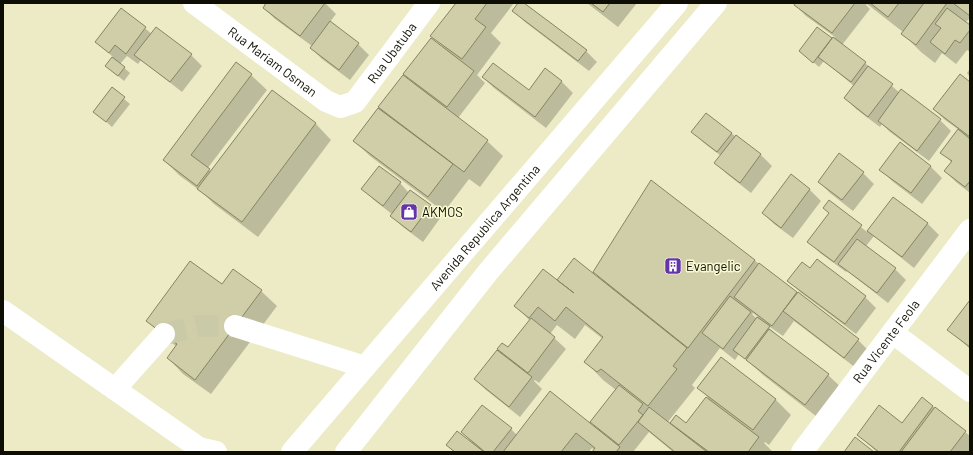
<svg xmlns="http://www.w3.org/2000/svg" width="973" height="455" viewBox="0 0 973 455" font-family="Barlow,sans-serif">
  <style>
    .shadow { fill: #0003; fill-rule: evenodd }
    .building { fill: #cfcea9; stroke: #868562 }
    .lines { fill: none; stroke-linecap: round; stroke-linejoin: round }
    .minor-tunnel { stroke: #cbcaa8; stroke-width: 22; stroke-dasharray: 22 11; stroke-linecap: butt }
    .minor { stroke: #fff; stroke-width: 22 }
    .major { stroke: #fff; stroke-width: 22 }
    .labels { text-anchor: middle; stroke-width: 3; stroke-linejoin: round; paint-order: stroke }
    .street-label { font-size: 13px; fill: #0e0d03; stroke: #f9f9d2 }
    .poi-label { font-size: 13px; fill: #0e0d03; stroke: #f9f9d2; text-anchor: start }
  </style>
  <rect width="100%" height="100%" fill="#ecebc5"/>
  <path class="shadow" d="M267,3H325L336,14L330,22L358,44L369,55L350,80L322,59L311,48L312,46L275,19L264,8Z
    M457,3H514L491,33L501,43L477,75L485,83L458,118L487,141L503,156L480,187L469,179L444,212L370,156L354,141L403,77L415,84L405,74L444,48L432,36Z
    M520,3H523L586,51L597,62L589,71L525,22L514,11Z
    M587,3H637L618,27Z
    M797,3H970V18L965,23L970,26V52L967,50L956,64L942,53L935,63L921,52L902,33L903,32L867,4L866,5L870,9L842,45L865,63L900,93L901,91L940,120L951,131L929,161L890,132L882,124L880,127L856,109L845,98L854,86L824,61L819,67L800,51L831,38L833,40L835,37L806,16L795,5Z
    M121,9L152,34L191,55L202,66L182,92L141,60L138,64L127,56L120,64L130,73L124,81L106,66L113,57L96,42Z
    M970,69V77L967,73Z
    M251,75L267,90L207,169L211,172L272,91L316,124L331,140L258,237L214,204L203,193L179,175L164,160Z
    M483,77L529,91L562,82L573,93L546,128L494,88Z
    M970,83V193L956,182L945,171L952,163L942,152L959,130L945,120L934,109Z
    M112,89L130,104L112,127L95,112Z
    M693,132L731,133L761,155L772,166L751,193L727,174L716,163L721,156L704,143Z
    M900,144L931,167L942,178L922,204L892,181L881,170Z
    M863,173L874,184L853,211L830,193L819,182Z
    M791,176L810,190L821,201L793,238L774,224L763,213Z
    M400,183L409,193L410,191L430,206L441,217L423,242L403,227L392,216L393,215L374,200L363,189Z
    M894,198L928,224L939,235L914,268L874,236L866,246L895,269L906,280L888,303L847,271L846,272L820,253L809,242L830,214L829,201L867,232Z
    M754,260L858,340L869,351L856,368L794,321L783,336L770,327L769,328L775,333L774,334L828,375L844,390L821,420L763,375L751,364L739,354L735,360L720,348L692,385L695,388L667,423L676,429L677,428L671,423L687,425L708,397L699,388L721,358L776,400L791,415L769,445L765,442L764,443L773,452H673L649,432L633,452H593L594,450L592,448L589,452H454L447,445L471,443L472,442L462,432L511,429L517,435L596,429L597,428L591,422L616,390L603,380L585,361L603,339L585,325L575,339L557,325L550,334L566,349L539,383L535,380L534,381L542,389L520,417L486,390L475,379L502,344L508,349L530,321L516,306L557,281H601L602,280L594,272ZM753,313L758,317L757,319L752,314Z
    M810,269L865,297L876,308L856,334L800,292L789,280Z
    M222,286L261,291L277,306L211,394L183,374L168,358L176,346L162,336L147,320Z
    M970,301V349L949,330Z
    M922,398L970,436V452H877L858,435L903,424Z"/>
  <path class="building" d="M266,3H325L300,36L263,8Z
    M456,3H487L475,19L486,27L462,59L430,36Z
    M518,3H524L587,50L578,61L512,11Z
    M591,3H610L603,12Z
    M795,3H855L832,33L794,5Z
    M870,3H899L888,17Z
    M924,3H947L916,45L901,34Z
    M953,3H970V16Z
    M121,8L146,27L126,54L115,45L109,53L95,42Z
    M947,8L970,25V30L960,43L955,40L945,54L930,42L941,28L935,24Z
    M330,21L359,43L339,70L310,48Z
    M156,27L192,54L170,82L134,55Z
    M817,27L832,38L813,63L799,51Z
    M833,37L866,62L851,82L818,57Z
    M431,38L474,71L447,107L403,74Z
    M112,57L125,67L118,76L105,66Z
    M236,62L252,74L191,155L210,169L197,186L163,160Z
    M493,63L529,90L545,68L562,81L535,117L482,77Z
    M868,66L893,84L868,117L844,98Z
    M960,74L970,82V137L933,109Z
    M403,75L488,140L464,172L378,107Z
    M112,87L125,97L106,122L93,112Z
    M901,89L941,119L917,151L878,121Z
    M272,90L316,123L242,222L197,189Z
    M378,108L453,164L428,197L353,141Z
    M706,113L732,133L717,152L691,132Z
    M958,129L970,139V181L965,187L944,171L952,161L940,153Z
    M736,135L761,154L740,183L714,163Z
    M900,142L931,166L911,193L879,170Z
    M839,153L864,172L842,200L818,182Z
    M379,166L401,182L383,206L361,189Z
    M791,174L810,189L781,228L762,213Z
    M651,180L755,260L688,348L593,272Z
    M410,190L431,205L411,232L390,216Z
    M893,197L928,223L902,257L867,231Z
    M829,200L862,225L834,262L807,242L829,213L823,208Z
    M857,239L896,268L877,293L838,264Z
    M574,258L687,348L673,366L677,369L648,406L601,369L597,372L584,362L603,337L566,307L555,321L538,307L529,318L514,306L543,269L574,293L557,280Z
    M817,259L866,296L845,324L787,281L802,262L810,268Z
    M190,261L222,284L233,269L262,290L195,380L167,358L177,344L146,321Z
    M759,263L797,292L772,326L734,297Z
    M798,292L859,339L844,358L783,311Z
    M730,296L751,312L723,349L702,333Z
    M970,300V347L947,330Z
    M757,317L770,326L745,359L733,350Z
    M531,318L555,337L528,373L497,349L502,343L508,347Z
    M769,329L829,374L805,405L746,360Z
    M497,350L532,377L509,407L474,379Z
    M721,357L776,399L753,430L697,388Z
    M619,385L643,404L638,411L643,415L619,445L590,422Z
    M550,391L620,447L616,452H592L595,448L576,433L561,452H503Z
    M706,397L759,437L748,452H709L670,423L676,415L686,423Z
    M922,397L933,406L899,452H879L857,435L879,405L902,423Z
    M482,405L512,428L493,452H485L461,432Z
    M649,407L707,452H675L638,422Z
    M935,407L966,431L950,452H901Z
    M457,431L484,452H455L446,445Z
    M855,437L874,452H844Z"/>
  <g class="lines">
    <path class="minor-tunnel" d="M164,334L198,326H235"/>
    <g class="minor">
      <path id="s1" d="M194,3L326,101L340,107L355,102L429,3"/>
      <path d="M3,311L199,448L216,452"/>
      <path d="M235,326L365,367"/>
      <path d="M893,333L970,391"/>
      <path d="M115,389L164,334"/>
      <path id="s2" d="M802,452L970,230"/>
    </g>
    <g class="major">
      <path id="s3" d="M292,452L677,3"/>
      <path d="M346,452L488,272L716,3"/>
    </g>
  </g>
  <defs>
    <symbol id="shop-square" viewBox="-11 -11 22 22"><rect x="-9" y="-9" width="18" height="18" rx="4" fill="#6334ac" stroke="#f9f9d2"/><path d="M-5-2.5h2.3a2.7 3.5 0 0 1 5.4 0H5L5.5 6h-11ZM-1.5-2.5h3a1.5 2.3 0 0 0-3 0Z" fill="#fff"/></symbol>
    <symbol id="building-square" viewBox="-11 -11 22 22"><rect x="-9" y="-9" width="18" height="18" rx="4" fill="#6334ac" stroke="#f9f9d2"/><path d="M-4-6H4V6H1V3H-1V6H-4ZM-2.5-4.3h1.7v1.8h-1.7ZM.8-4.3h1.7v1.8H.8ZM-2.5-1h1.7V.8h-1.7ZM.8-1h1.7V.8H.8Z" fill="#fff"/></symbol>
  </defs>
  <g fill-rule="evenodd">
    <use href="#shop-square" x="399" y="202" width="20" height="20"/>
    <use href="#building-square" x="663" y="256" width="20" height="20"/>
  </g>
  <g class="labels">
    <g class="street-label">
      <text dy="5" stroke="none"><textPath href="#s1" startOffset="257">Rua Ubatuba</textPath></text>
      <text dy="5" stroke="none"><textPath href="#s1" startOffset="98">Rua Mariam Osman</textPath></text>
      <text dy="5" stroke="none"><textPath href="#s3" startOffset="296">Avenida Republica Argentina</textPath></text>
      <text dy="5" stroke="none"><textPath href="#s2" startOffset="139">Rua Vicente Feola</textPath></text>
    </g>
    <g class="poi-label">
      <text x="422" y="217">AKMOS</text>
      <text x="686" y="271">Evangelic</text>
    </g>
  </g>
  <rect width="973" height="455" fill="none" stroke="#0e0d03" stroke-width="8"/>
</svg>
